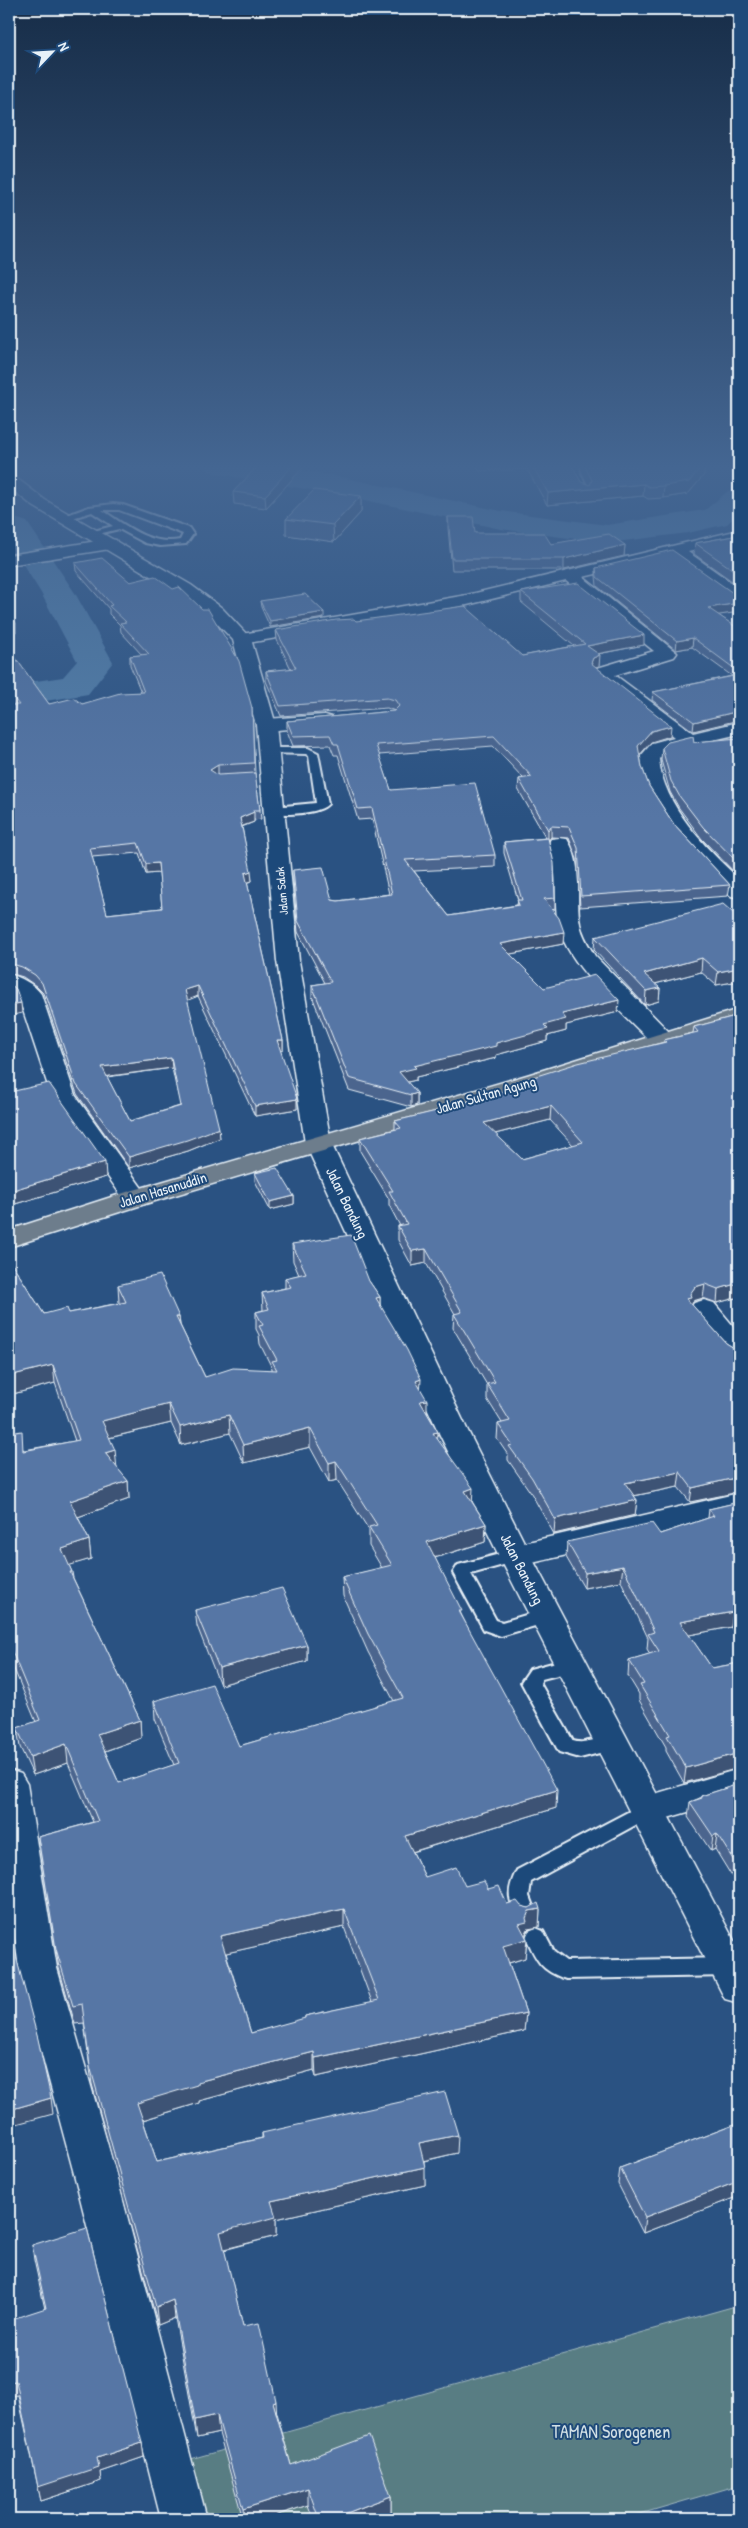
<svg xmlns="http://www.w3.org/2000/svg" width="748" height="2528" viewBox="0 0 748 2528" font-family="'Patrick Hand',sans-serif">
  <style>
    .green { fill: #587d83; stroke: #a0b7be }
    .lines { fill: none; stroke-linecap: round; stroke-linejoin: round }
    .river { fill: #5582ab; fill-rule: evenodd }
    .service-casing { stroke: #e8f1f8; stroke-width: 4 }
    .minor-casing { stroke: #e8f1f8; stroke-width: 3 }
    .secondary-casing { stroke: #e8f1f8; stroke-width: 3 }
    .primary-casing { stroke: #e8f1f8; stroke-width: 3 }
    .service { fill: #1f4a7a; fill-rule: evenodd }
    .minor { fill: #1f4a7a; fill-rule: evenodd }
    .secondary { fill: #1f4a7a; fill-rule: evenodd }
    .primary { fill: #6d7d8c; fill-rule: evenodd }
    .wall { fill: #4b658e; stroke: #e8f1f8; fill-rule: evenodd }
    .shaded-wall { fill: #3d5374; stroke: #e8f1f8 }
    .building { fill: #5776a5; stroke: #e8f1f8; fill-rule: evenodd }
    .labels { text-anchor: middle; stroke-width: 4; stroke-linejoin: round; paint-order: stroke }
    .far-street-label { font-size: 12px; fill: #e8f1f8; stroke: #1f4a7a }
    .street-label { font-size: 15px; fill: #e8f1f8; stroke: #1f4a7a }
    .near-park-label { font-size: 18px; fill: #d2e0e6; stroke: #1f4a7a }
  </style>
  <rect width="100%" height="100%" fill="#2a5282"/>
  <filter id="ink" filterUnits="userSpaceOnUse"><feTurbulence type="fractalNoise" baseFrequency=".02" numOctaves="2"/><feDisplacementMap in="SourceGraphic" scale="10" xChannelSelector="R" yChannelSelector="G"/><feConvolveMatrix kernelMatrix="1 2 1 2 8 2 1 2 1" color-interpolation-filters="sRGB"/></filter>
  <g filter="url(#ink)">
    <path class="green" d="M739,2305V2485L623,2519H185L173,2464Z"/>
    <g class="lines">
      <path class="river" d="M204,465H272L346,478L501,511L607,525L705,510L728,491L739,488V513L727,524L688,533L607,543L501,529L346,496L219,474L209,471Z
        M9,516L27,522L75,593L113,662L88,694L9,707V685L63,677L77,661L41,593L9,542Z"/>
      <defs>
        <path id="service" d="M571,465H579L580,474L589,491L588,493L581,491L572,474Z
          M113,504L123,505L189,528L193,534L186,544L160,546L145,543L119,529L90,536V532L113,526L92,512L66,520L62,517L89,507ZM102,510H119L183,534L180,540C150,546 125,525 102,510Z
          M269,748H308L318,753L328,804C319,814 283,816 270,812V808L274,807L316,803L309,756L306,754L265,753L264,751Z
          M515,1550L521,1552L524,1556L521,1560L471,1574L496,1620L502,1622L546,1609L552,1611L555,1616L552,1621L501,1636L484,1630L453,1573L458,1565Z
          M571,1658L577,1660L580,1665L577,1670L542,1679L540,1683L573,1741C588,1746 603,1733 619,1738L621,1743L619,1748L580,1758L559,1752L521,1682L530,1669Z
          M647,1802L654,1805L657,1810L654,1815L531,1882L529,1896L537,1917L534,1923L527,1925L520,1923C509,1901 505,1893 517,1870Z
          M536,1928L543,1931L554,1952L566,1961L729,1958L736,1961L739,1967L736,1973L729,1976L566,1979C541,1971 536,1960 526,1937L529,1931Z"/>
        <path id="minor" d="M739,530V540L688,552L739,588V601L733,600L672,556L583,577L677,653L674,657L615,675L693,733L739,722V734L666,751L659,759C663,806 706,848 739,879V898L731,896C696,862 643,809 639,758L652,743L674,737L592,673L594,669L654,651L566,581L467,605L242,644L236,643L233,639L236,635L242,634L467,595Z
          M110,539L116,540L118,544L116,548L9,565V555Z
          M325,715L332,717L335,721L332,725L266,731L259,729L256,725L259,721L266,719Z
          M559,838L567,839C584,865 575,895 580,924C582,935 589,946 595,956L672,1035L675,1040L672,1045L663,1047L654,1045C626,1016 564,963 558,923C553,895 560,872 548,844L551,839Z
          M9,974C20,977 34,984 41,994L75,1095L149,1198L145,1204L136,1206L127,1204L51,1095L19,998L9,991Z
          M704,1300L714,1303L739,1333V1360L729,1358L690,1309L694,1303Z
          M739,1493V1515L515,1567L504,1564L499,1556L504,1548L515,1545Z
          M739,1769V1797L647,1824L634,1820L629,1810L634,1800Z
          M9,1770L21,1774L27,1784L57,1968L115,2170L207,2519H161L73,2170L19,1968L9,1894Z"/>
        <path id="secondary" d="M9,475L15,477L45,500L191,585L222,608L251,639L276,725L299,961L331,1143L467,1429L531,1556L739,1950V2003L725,1999L499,1556L437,1429L305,1143L277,961L256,725L233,640L210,616L179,593L33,506L9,487Z"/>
        <path id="primary" d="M739,1009V1024L545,1085L145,1204L9,1247V1230L127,1192L527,1075Z"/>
      </defs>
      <use href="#service" class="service-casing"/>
      <use href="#minor" class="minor-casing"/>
      <use href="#secondary" class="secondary-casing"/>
      <use href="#primary" class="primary-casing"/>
      <use href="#service" class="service"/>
      <use href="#minor" class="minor"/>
      <use href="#secondary" class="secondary"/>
      <use href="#primary" class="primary"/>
    </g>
    <path class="wall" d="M257,465H305L266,508L234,504L233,492L257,467Z
      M477,465H572L581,482L587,484L582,473L580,465H704V475L688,494L663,498L648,499L643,496L547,505L527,469L479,471Z
      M361,496V512L334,542L286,535V519Z
      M448,517L475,533L551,544L625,545L624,556L564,570H452L448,528Z
      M739,535V586L694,554L695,543Z
      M75,563L252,708L255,773L260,810L261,819L254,820V822L242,827L252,881L247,882L283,1040V1050H280L297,1109L255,1116L198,996L187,1000L220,1138L188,1151L129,1168L77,1094L43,993L36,986L23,977L9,973V705H13L9,699V649L49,704H82L141,692L130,665V656L142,655L121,632L120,625L109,614V609L76,571ZM139,853L146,874L159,873L162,908L107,914L92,857ZM172,1068L180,1106L130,1121L107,1077Z
      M596,568L739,594V612L718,615L739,629V723V720L693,731L652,700L653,692L732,676L692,647L676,650L597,586L596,576Z
      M521,592L644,645L598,654L599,666L596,667L670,736L651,742L640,754L642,767L649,786L673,823L730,885L728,896L580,907L577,859L569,838L551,837L549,840L555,898V909L552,910L563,944L510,954L544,988L618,1012L566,1025V1031L547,1036V1041L496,1055V1058L416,1077V1080L407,1082L417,1093V1105L411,1107L349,1090L312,996V985L325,983L298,932L293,881V870L332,900L338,901L389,894L372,819L358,820L338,755H334L330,745L293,746L287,731V721L394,711H395L387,708L281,716L266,681V671L291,669L277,640L276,630L356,621L522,656L574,646L521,602ZM493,746L523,778L519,779L518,789L546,838L504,842V853L518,900L517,905L449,916L414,871L495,867V855L391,790L379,755Z
      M260,601L324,618L270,627L261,607Z
      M739,738V877L702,839L679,808L670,792L661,760L662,748L694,742Z
      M739,918V981L716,985L701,972L655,984L660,988L659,1001L645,1005L594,950L595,937Z
      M739,1015V1297L717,1303L703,1298L693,1301L691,1304L726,1343L734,1348L739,1346V1492L690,1502L678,1487L634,1496L637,1500L635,1515L554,1534L531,1493L508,1460V1455L497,1439L498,1424L502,1423L487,1399V1385L453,1328L454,1314H455L426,1263L412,1266L398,1240V1226H400L389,1205V1199L360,1151V1138L395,1129V1121L454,1107L455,1105L527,1084V1079L664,1042V1040L693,1033L694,1027ZM550,1120L573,1145L522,1159L495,1134Z
      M9,1091L10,1092L106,1177L15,1204L9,1194Z
      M255,1173L294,1196V1204L270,1210L255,1181Z
      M292,1244L369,1281L380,1297V1305L420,1389L427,1413L437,1439L473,1503L486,1524L485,1542L435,1558L462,1616L556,1808L413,1852L425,1877L465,1886L488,1889L507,1904L529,1908L540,1909L539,1927L528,1929L526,1933V1937L527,1939L525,1958L509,1963L526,2013L524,2031L316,2077L314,2070L199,2101V2103L143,2120L157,2162L262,2138V2133L457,2153L424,2161L425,2185L276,2219V2236L224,2250L243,2326L277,2413L291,2465L391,2496V2513L376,2519H313L308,2505L265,2519H243L219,2433L197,2438L175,2318L158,2325L92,2084L84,2023L75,2024L59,1968L38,1837L93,1822L68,1763L33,1775L20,1747L17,1728L36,1722L9,1657V1433L24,1450L75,1441L55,1383L9,1395V1259L44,1314L69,1313L119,1303L118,1285L179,1317L180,1325L205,1377L272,1370V1368L260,1344L259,1335L256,1329V1312L263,1310L262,1293L285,1288V1278L299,1275L293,1261ZM171,1423L181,1445L230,1433L244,1463L310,1447L329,1482L337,1480L369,1530V1546L382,1568L342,1577L343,1596L368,1652L394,1701L239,1746L154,1701L155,1719L174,1765L119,1783L105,1751L141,1738L140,1720L73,1578L72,1572L69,1565L91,1559L89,1540L78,1517L129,1499L128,1481L116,1467L109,1438ZM344,1927L372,2002L305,2016V2019L251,2033L226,1953Z
      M739,1502V1645L731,1627L689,1635L712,1668L739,1663V1768L684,1783L666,1751V1747L639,1700V1694L628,1676L629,1660L650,1654L647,1649L648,1638L621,1581L584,1588L566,1557L567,1542L660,1534L708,1518L709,1509Z
      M195,1610L307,1645V1661L220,1685L197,1626Z
      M739,1784V1888L715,1849L711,1851L688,1817L690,1802L700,1798L701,1796Z
      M739,2123V2196L643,2233L618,2184L620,2168Z
      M32,2245L142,2443L144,2457L100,2472L101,2481L41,2501L18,2395L9,2397V2344H11L9,2332L45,2309L34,2260Z"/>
    <path class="shaded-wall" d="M293,465H305L266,508L265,496Z
      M703,465H704V475L688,494L663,498L664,486Z
      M644,484L643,496L547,505L548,493Z
      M361,496V512L334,542L333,525Z
      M625,545L624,556L564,570V559Z
      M739,594L738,603L732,595Z
      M739,603V612L707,617L708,608Z
      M324,612V618L270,627V621Z
      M16,623V632L9,633V624Z
      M644,635V645L586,656L587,646Z
      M693,638L692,647L676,650L677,641Z
      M600,655L599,666L592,668L591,663L593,658Z
      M739,711V720L693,731L694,722Z
      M671,726L670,736L651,742L638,757V746L651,731Z
      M218,765V774L210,780V770Z
      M254,812V822L240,827V818Z
      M551,826V837L548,841V830Z
      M158,863L159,873L146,874V864Z
      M251,871L252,881L245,883V873Z
      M564,932L563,944L500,956V944Z
      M702,958L701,972L643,987L644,974Z
      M739,968V981L716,985L718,972Z
      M198,986V996L186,1001L185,990Z
      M660,988L659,1001L645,1005L646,991Z
      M619,1000L618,1012L566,1025V1031L547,1036V1041L496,1055V1058L416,1077V1080L399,1084V1072L414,1066L496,1043L544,1025L562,1014Z
      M21,1003L22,1013L9,1016V1005Z
      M277,1040H283V1050L277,1051Z
      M171,1058L172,1068L102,1077V1067Z
      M417,1093V1105L411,1107V1095Z
      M297,1099V1109L255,1116V1106Z
      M551,1106L550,1120L483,1137L484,1123Z
      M219,1128L220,1138L188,1151L129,1168V1157Z
      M105,1162L106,1177L15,1204L13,1190Z
      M294,1196V1204L270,1210V1202Z
      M426,1249V1263L412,1266V1251Z
      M739,1283V1297L717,1303L718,1289Z
      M705,1284L703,1298L693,1301L690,1306L686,1298L695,1287Z
      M380,1297V1314L376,1298Z
      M176,1317H179L181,1334Z
      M53,1365L55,1383L9,1395V1376Z
      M421,1379L420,1397L416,1381Z
      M427,1400V1418L420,1401Z
      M169,1404L171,1423L104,1439L102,1421Z
      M229,1415L230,1433L181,1445L180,1427Z
      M310,1428V1447L244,1463L243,1445Z
      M438,1432L437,1450L433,1433Z
      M115,1450L117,1469L105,1453Z
      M336,1461L337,1480L329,1482V1463Z
      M680,1472L678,1487L623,1498L625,1483Z
      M739,1477V1492L690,1502L692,1488Z
      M128,1481L129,1499L72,1519L70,1501Z
      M473,1488L472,1507L465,1491Z
      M637,1500L635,1515L554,1534L555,1519Z
      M486,1524L485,1542L427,1560V1542Z
      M89,1540L91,1559L64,1567L62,1549Z
      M623,1566L621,1581L584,1588L585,1573Z
      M733,1612L731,1627L679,1637L680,1622Z
      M307,1645V1661L220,1685L219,1668Z
      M140,1720L141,1738L99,1753L97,1734Z
      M66,1744L68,1763L33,1775L30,1757Z
      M739,1753V1768L684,1783L686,1768Z
      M557,1790L556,1808L405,1854V1836Z
      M717,1834L715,1849L711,1851L713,1836Z
      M344,1909V1927L222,1954L220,1936Z
      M540,1909L539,1927L528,1929L526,1933L525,1940L527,1939L525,1958L502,1965L503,1946L519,1924L526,1918L529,1911Z
      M526,2013L524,2031L316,2077L315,2058Z
      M314,2052V2070L199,2101V2103L139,2121L137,2103L197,2082Z
      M51,2098L53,2114L9,2126V2110Z
      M458,2135L457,2153L418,2162L419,2143Z
      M425,2167V2185L276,2219V2236L221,2250L220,2232L271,2201Z
      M739,2181V2196L643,2233L645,2217Z
      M173,2300L175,2318L158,2325L156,2307Z
      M276,2401L277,2419L273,2402Z
      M217,2415L219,2433L197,2438L195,2420Z
      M142,2443L144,2457L100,2472L101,2481L41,2501L38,2487L97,2458Z
      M308,2488V2505L265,2519H244L243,2509Z
      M391,2496V2513L376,2519H331Z"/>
    <path class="building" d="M257,465H293L265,496L233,492L257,467Z
      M532,465H572L581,482L590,485L592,480L584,465H703L689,482L664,486L649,487L644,484L548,493Z
      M314,490L361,496L333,525L286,519Z
      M448,517H473L475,533H544L551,544L609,534L625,545L564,559H452Z
      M739,535V574L695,543Z
      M672,550L733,593L739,594L732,595L739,601V603L708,608L739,629V672L693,638L677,641L597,577L596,568Z
      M102,558L130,582L155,576L173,589L179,587L202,609H208L239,661L252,708L254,763L218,765L210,770L218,775L255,773L260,810H253L254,812L240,818L251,871L245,873L283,1040H277L297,1099L255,1106L198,986L185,990L219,1128L187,1140L129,1157L76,1084L42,983L35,975L22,967L9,963V705H19L9,692V649L49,704L74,698L82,704L120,693L144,692L130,656L149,654L120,623L126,622L109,606L112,605L75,563ZM138,843L146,864L158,863L162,908L107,914L90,848ZM171,1058L181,1106L130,1121L102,1067Z
      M578,583L644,635L587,646L600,655L593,658L591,663L671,726L651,731L638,746L642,767L649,786L673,823L730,885L581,896L578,848L569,827L551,826L548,830L519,779L532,777L494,736L376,745L391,790L475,783L495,855L405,860L449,916L519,905L517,900H522L504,842L548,838L554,863L555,898L544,899L559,918L564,932L500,944L544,988L595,975L619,1000L562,1014L566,1019L544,1025L548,1029L496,1043V1046L414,1066L416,1068L399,1072L417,1093L411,1095L349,1078L312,985L331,982L298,921L293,870L323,867L332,900L338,901L392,894L372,808L358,809L338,744H334L330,735L293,736L287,721L394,711L399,706L395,700L387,698L280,706L266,671L296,668L276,630L336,620L354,619L356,621L465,606L522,656L585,644L521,592Z
      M305,594L324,612L270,621L260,601Z
      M9,613L16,623L9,624Z
      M739,675V711L694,722L653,692Z
      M693,736L694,742L739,738V864L703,827L680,797L671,781L662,748L668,742Z
      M723,904L739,918V968L718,972L702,958L644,974L660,988L646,991L595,937Z
      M9,983L16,989L21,1003L9,1005Z
      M739,1015V1283L718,1289L705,1284L695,1287L690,1294L691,1297L686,1298L726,1343L734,1348L739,1346V1477L692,1488L680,1472L625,1483L637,1500L555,1519L532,1478L509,1446L512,1445L498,1424L510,1421L487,1384L495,1382L454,1314L462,1312L426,1249L412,1251L398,1226L407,1224L389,1191H393L360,1138L401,1128L395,1121L457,1106L455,1105L530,1083L527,1079L578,1063L666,1042L664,1040L698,1032L694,1027ZM551,1106L583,1142L522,1159L484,1123Z
      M49,1083L105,1162L13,1190L9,1182V1091L10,1092Z
      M277,1168L294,1196L270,1202L255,1173Z
      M351,1235L369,1281L380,1297L376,1298L407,1350L421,1379L416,1381L427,1400L420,1401L438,1432L433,1433L473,1488L465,1491L486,1524L427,1542L462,1611H459L557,1790L405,1836L425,1877L456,1867L465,1886L484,1881L488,1889L499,1886L507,1904L517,1901L521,1906L529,1908L538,1903L540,1909L529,1911L526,1918L527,1922L519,1924L527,1939L503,1946L526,2013L315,2058L314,2052L197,2082V2085L137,2103L157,2162L263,2138L262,2133L445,2092L458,2135L419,2143L425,2167L271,2201L276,2217L220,2232L243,2326L259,2323L276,2401L273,2402L291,2465L369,2436L391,2496L331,2519H319L308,2488L243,2509L217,2415L195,2420L173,2300L156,2307L90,2066L82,2004L73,2006L56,1949L38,1837L98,1821L66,1744L30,1757L17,1728L40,1720L9,1644V1433L22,1431L23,1451L79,1440L53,1365L9,1376V1259L44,1314L67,1308L69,1313L126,1302L118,1285L160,1275L179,1317H176L205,1377L233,1368L277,1370L272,1361L277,1360L259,1326L263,1325L256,1312L269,1309L262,1293L291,1287L285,1278L306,1273L292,1244ZM169,1404L180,1427L229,1415L243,1445L310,1428L329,1463L336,1461L377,1525L369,1527L392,1565L342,1577L368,1634L403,1698L239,1746L212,1684L154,1701L179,1763L119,1783L97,1734L140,1720L70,1572H72L62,1549L89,1540L70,1501L128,1481L105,1453L115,1450L102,1421ZM344,1909L379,2000L305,2016V2018L251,2033L220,1936Z
      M739,1502V1626L733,1612L680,1622L712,1668L739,1663V1753L686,1768L667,1736L670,1735L640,1685L644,1684L629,1660L659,1651L648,1634L654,1632L623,1566L585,1573L567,1542L652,1523L660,1534L714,1516L709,1509Z
      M282,1588L307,1645L219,1668L195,1610Z
      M739,1784V1869L717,1834L713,1836L690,1802L702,1798L701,1796Z
      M9,1908L15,1953L38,2039L51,2098L9,2110Z
      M739,2123V2181L645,2217L620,2168Z
      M87,2228L142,2443L97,2458L99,2467L38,2487L16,2381L9,2382V2344H12L9,2331V2320L46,2308L32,2245Z"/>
  </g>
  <linearGradient id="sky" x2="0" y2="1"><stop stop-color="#172d48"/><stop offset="0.57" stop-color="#446692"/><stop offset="1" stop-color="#446692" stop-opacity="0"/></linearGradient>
  <rect width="748" height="819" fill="url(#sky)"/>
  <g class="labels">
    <g class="far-street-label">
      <text transform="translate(282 891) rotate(-95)" y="4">Jalan Salak</text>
    </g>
    <g class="street-label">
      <text transform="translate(486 1095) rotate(-16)" y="5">Jalan Sultan Agung</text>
      <text transform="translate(163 1190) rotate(-17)" y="5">Jalan Hasanuddin</text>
      <text transform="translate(347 1203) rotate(64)" y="5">Jalan Bandung</text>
      <text transform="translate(522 1569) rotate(63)" y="5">Jalan Bandung</text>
    </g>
    <g class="near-park-label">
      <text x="611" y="2438">TAMAN Sorogenen</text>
    </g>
  </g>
  <rect width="748" height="2528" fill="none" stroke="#1f4a7a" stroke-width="30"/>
  <rect x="15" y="15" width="718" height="2498" fill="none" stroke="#e8f1f8" stroke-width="2" filter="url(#ink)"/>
  <g transform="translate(52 52) rotate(65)" stroke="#1f4a7a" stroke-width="4" paint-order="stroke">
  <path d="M0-4L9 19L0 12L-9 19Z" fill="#e8f1f8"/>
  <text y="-8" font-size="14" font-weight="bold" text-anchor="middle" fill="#e8f1f8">N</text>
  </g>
</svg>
